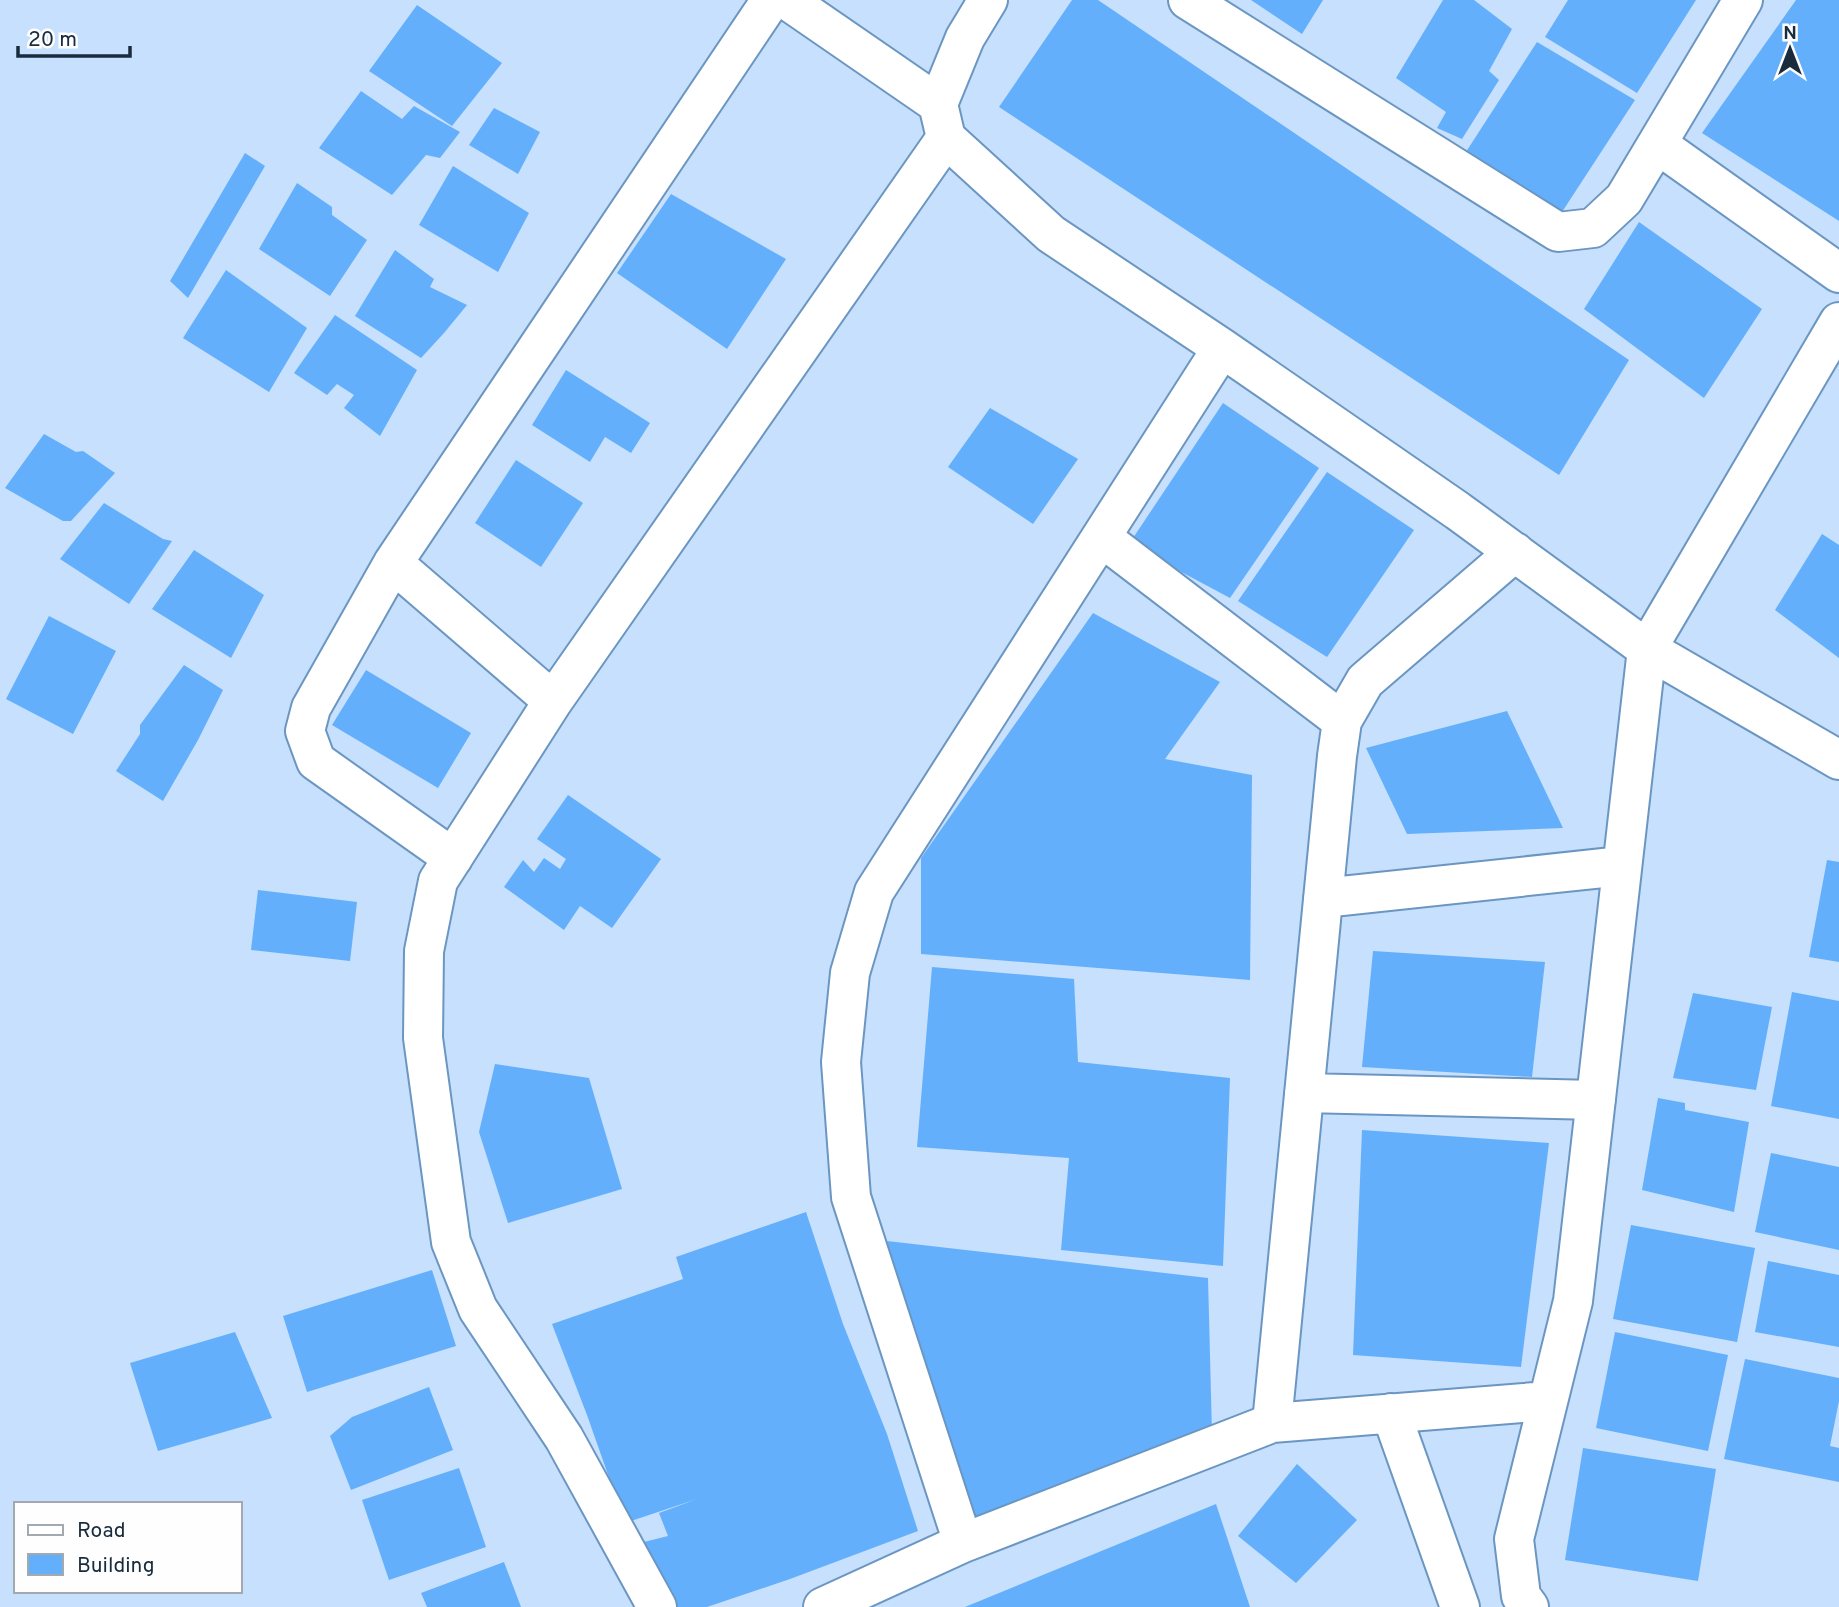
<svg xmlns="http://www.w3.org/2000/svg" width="1839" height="1607" viewBox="0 0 1839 1607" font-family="Overpass,sans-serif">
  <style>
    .building { fill: #63affb }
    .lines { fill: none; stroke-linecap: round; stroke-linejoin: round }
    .minor-casing { stroke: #6b96c1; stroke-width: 42 }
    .minor { stroke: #fff; stroke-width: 38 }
  </style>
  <rect width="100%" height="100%" fill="#c6e0fd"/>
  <path class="building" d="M1072,0H1098L1629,360L1559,475L999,107Z
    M1251,0H1323L1302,34Z
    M1443,0H1474L1512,29L1489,71L1499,80L1462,139L1437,128L1446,112L1396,78Z
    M1568,0H1696L1637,93L1545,37Z
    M1796,0H1839V221L1702,133Z
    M417,5L502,63L452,126L369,71Z
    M1537,42L1635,100L1562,212L1464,155Z
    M361,91L402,119L414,106L460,132L440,158L426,155L392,195L319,148Z
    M494,108L540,132L518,174L469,145Z
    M245,153L265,166L188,298L170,281Z
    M453,166L529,213L498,272L419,225Z
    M297,183L332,207V215L367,240L330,296L259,249Z
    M671,194L786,259L727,349L617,273Z
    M1639,222L1762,309L1704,398L1584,309Z
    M395,250L434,279L430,287L467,305L444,333L421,358L355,316Z
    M226,270L307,328L269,392L183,338Z
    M335,315L417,370L380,436L344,408L354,395L337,384L327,395L294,373Z
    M566,370L650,423L631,453L605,437L590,462L532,425Z
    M1223,403L1319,468L1230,598L1129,544Z
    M990,408L1078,459L1033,524L948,467Z
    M44,434L76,452L83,451L115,473L71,521H63L5,488Z
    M516,460L583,503L541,567L475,523Z
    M1327,472L1414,530L1327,657L1238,601Z
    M104,503L163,539L172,541L129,604L60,559Z
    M1822,534L1839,545V658L1775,610Z
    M194,550L264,595L231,658L152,609Z
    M1093,613L1220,682L1165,759L1252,775L1250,980L921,954V858Z
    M49,616L116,651L73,734L6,699Z
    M184,665L223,690L198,740L163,801L116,771L140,734V725Z
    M366,670L471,733L438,788L332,725Z
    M1507,711L1563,828L1407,834L1366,748Z
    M568,795L661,859L612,928L580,906L564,930L504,887L523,860L534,872L544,858L560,869L566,859L537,839Z
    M1827,860L1839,862V962L1809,957Z
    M258,890L357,902L350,961L251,950Z
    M1373,951L1545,962L1532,1077L1362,1067Z
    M932,967L1074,979L1078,1062L1230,1078L1223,1266L1061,1250L1069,1158L917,1147Z
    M1792,992L1839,1001V1119L1771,1106Z
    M1693,993L1772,1007L1756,1090L1673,1078Z
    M495,1064L589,1078L622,1189L508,1223L479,1132Z
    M1658,1098L1685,1103V1110L1749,1122L1734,1212L1642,1190Z
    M1362,1130L1549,1143L1521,1367L1353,1355Z
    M1771,1153L1839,1167V1250L1755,1232Z
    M806,1212L843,1324L887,1434L918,1531L790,1579L707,1607H669L644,1542L668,1536L659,1513L697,1499L625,1523L587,1415L552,1324L683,1279L676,1257Z
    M1631,1225L1755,1248L1737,1342L1613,1319Z
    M887,1241L1208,1278L1212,1434L970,1524Z
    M1768,1261L1839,1275V1347L1755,1332Z
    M432,1270L456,1346L307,1392L283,1316Z
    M235,1332L272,1418L158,1451L130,1363Z
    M1615,1332L1728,1355L1708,1451L1596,1428Z
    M1745,1359L1839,1378V1401L1830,1446L1839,1448V1482L1724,1459Z
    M429,1387L453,1450L351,1490L330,1436L352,1417Z
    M1583,1448L1716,1469L1698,1581L1565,1560Z
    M1297,1464L1357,1520L1296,1583L1238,1536Z
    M459,1468L486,1547L389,1580L362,1500Z
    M1216,1504L1250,1607H965Z
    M504,1562L521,1607H427L421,1593Z"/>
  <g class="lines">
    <defs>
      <path id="minor" d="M787,0L938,104
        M988,0L965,38L938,104L946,138L1051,234L1222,348L1458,511L1647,649L1839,760
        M1188,0L1558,232L1593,228L1624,199L1743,0
        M1657,144L1839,273
        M1101,537L1342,721
        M393,563L553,701
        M453,858L316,761L305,731L311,708L393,563L771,0
        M1323,898L1622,866
        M1304,1093L1596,1100
        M1391,1413L1460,1607
        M1272,1423L1337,756L1342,721L1365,681L1515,552
        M963,1543L851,1197L841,1062L850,973L874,892L1222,348
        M657,1607L564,1438L478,1309L451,1242L423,1038L424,951L438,881L553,701L946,138
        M823,1607L963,1543L1272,1423L1548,1401
        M1529,1607L1521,1596L1514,1539L1573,1301L1647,649L1839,322"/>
    </defs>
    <use href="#minor" class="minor-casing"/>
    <use href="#minor" class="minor"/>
  </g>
  <rect x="14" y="1502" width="228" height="91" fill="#fefefe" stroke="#a2aab0" stroke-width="2"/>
  <rect x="28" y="1525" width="35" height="10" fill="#ffffff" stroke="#a2aab0" stroke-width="2"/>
  <text x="77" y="1537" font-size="21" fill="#192b3c">Road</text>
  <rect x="28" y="1554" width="35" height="21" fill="#63affb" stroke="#a2aab0" stroke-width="2"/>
  <text x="77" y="1572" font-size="21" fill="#192b3c">Building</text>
  <g transform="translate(1790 49)" stroke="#fefefe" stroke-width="5" paint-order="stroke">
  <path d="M0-5L12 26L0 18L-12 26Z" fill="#192b3c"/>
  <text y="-10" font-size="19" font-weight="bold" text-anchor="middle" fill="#192b3c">N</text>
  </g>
  <path d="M18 46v10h112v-10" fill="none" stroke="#192b3c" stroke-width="3.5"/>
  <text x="28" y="46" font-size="21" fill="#192b3c" stroke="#fefefe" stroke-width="5" paint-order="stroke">20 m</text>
</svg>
